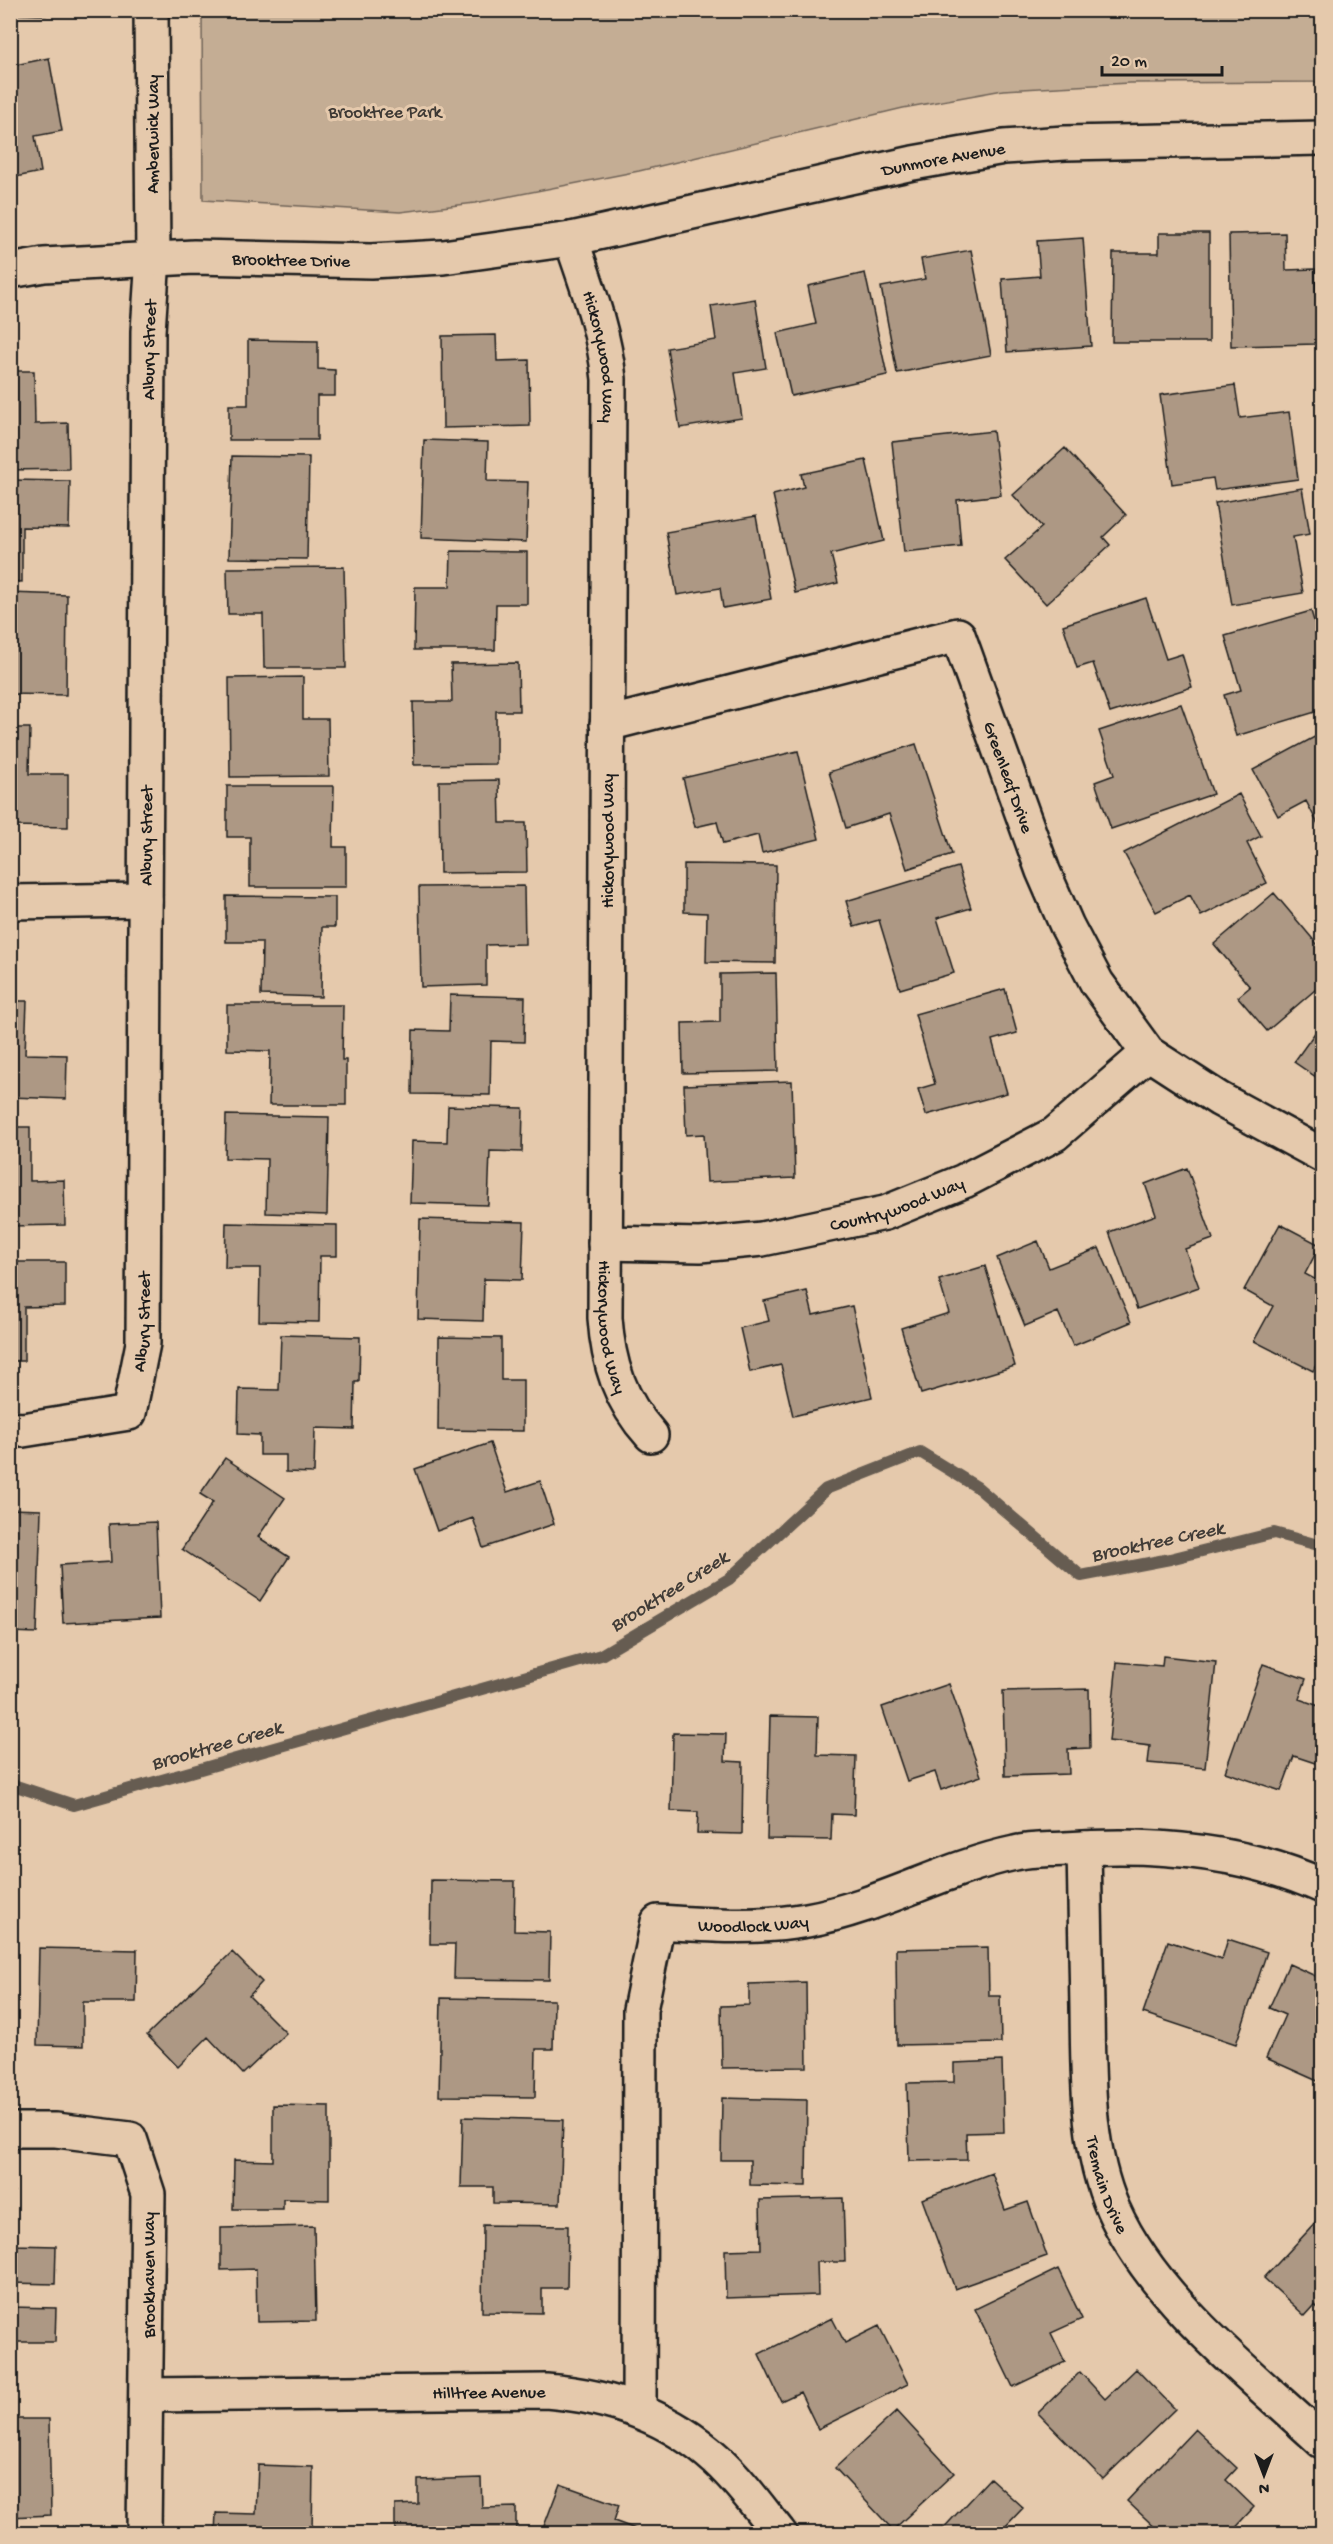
<svg xmlns="http://www.w3.org/2000/svg" width="1333" height="2544" viewBox="0 0 1333 2544" font-family="'Gochi Hand',sans-serif">
  <style>
    .green { fill: #c4ad94; stroke: #706458; stroke-width: 1.5 }
    .lines { fill: none; stroke-linecap: round; stroke-linejoin: round }
    .stream { stroke: #665c51; stroke-width: 12 }
    .building { fill: #ad9884; stroke: #1c1c1c; stroke-width: 1.5 }
    .street-casing { stroke: #1c1c1c; stroke-width: 38 }
    .secondary-casing { stroke: #1c1c1c; stroke-width: 38 }
    .street { stroke: #e5c9ac; stroke-width: 33 }
    .secondary { stroke: #e5c9ac; stroke-width: 33 }
    .labels { text-anchor: middle; stroke-width: 6; stroke-linejoin: round; paint-order: stroke }
    .park-label { font-size: 18px; fill: #3e3934; stroke: #e5c9ac }
    .street-label { font-size: 18px; fill: #1c1c1c; stroke: #e5c9ac }
    .water-label { font-size: 20px; font-style: italic; fill: #413c37; stroke: #e5c9ac }
  </style>
  <rect width="100%" height="100%" fill="#e5c9ac"/>
  <filter id="ink" filterUnits="userSpaceOnUse"><feTurbulence type="fractalNoise" baseFrequency=".0167" numOctaves="2"/><feDisplacementMap in="SourceGraphic" scale="12" xChannelSelector="R" yChannelSelector="G"/><feConvolveMatrix kernelMatrix="1 2 1 2 8 2 1 2 1" color-interpolation-filters="sRGB"/></filter>
  <g filter="url(#ink)">
    <path class="green" d="M202,11H1322V82L1129,83L1003,90L903,108L639,171L475,203L400,212L203,200Z"/>
    <g class="lines">
      <path class="stream" d="M10,1784L74,1805L601,1655L729,1579L826,1489L920,1452L977,1487L1081,1576L1170,1559L1274,1533L1322,1546"/>
    </g>
    <path class="building" d="M10,10H46V15L10,14Z
      M49,58L62,131L35,136L41,172L10,178V66Z
      M1159,233H1209V342H1112L1113,253H1159Z
      M1285,233L1286,270L1315,269L1317,344L1231,346L1229,234Z
      M1083,238L1091,346L1007,352L1002,279L1040,276L1037,241Z
      M971,250L991,355L897,373L881,287L925,279L921,259Z
      M865,273L887,375L791,396L777,333L816,324L808,286Z
      M755,299L766,368L735,373L742,418L680,428L667,348L716,340L711,306Z
      M496,335L497,361L529,360L530,426L443,428L442,336Z
      M248,340L318,341V369L335,370V396H317V440H229V405H248Z
      M10,371H34L35,424L68,423L69,469L10,470Z
      M1235,385L1240,418L1289,412L1298,479L1215,490L1213,478L1172,484L1160,395Z
      M993,431L1001,495L957,500L961,546L904,552L892,442Z
      M424,440L488,442L487,481L528,482L526,542L421,538Z
      M1065,448L1126,515L1103,537L1110,545L1046,604L1005,560L1042,527L1013,495Z
      M232,456L309,457L307,559L229,558Z
      M866,460L884,541L831,554L838,583L795,593L773,495L804,487L801,474Z
      M10,480L70,481L69,528L22,527V582L10,581Z
      M1302,488L1310,534L1293,537L1303,593L1232,605L1215,503Z
      M756,516L771,599L723,608L720,588L677,595L666,532Z
      M451,551L527,552V604H496L495,650H414L415,587H450Z
      M344,567L346,668H264L263,614H228L227,568Z
      M10,593L67,595L66,695L10,694Z
      M1146,598L1166,659L1182,654L1192,687L1110,713L1093,663L1077,668L1063,625Z
      M1311,611L1322,648V710L1236,736L1224,695L1241,690L1225,636Z
      M518,663L519,711H496V764L414,765L413,702H452L451,664Z
      M303,677V719H328L329,776L230,777L229,678Z
      M1181,704L1213,794L1111,829L1095,782L1114,775L1099,731Z
      M10,728H30L29,774H68V827L10,826Z
      M1322,733V832L1306,801L1278,816L1253,770Z
      M916,744L952,854L907,869L889,814L846,828L829,772Z
      M798,751L819,839L762,853L758,835L723,844L717,822L695,827L683,778Z
      M499,780L500,823H526L527,872L440,873L439,781Z
      M227,786H334L333,847H346V887H250V837H227Z
      M1239,794L1261,836L1247,843L1267,883L1201,916L1190,895L1156,912L1124,853Z
      M684,864L776,865L775,963L706,962L707,913L684,912Z
      M958,867L971,908L937,918L954,973L900,989L879,920L854,927L846,901Z
      M524,886L525,944L486,945V985L421,987L419,887Z
      M1274,893L1322,950V984L1267,1031L1238,997L1250,987L1214,944Z
      M226,896L335,897V927H322L321,997L261,995L262,942H226Z
      M776,973L778,1071L683,1073L682,1023L720,1022V974Z
      M1005,989L1017,1033L992,1040L1007,1093L926,1115L918,1089L935,1084L915,1014Z
      M450,995L525,997L524,1042L491,1041L490,1095L412,1094L413,1030L449,1031Z
      M10,1001H27L25,1054L67,1055L66,1099L10,1097Z
      M227,1005H343L342,1060H346V1105H269L270,1051L227,1050Z
      M1319,1027L1322,1029V1081L1294,1062Z
      M792,1081L795,1178L707,1182L704,1134L686,1135L684,1085Z
      M448,1106L523,1108L522,1152L490,1151L488,1205L410,1203L412,1141L447,1142Z
      M226,1115L329,1117L327,1215L266,1213L267,1159L225,1158Z
      M10,1127H30V1181L64,1180L65,1225L10,1226Z
      M1187,1168L1213,1239L1185,1249L1199,1287L1137,1309L1109,1232L1156,1215L1145,1184Z
      M420,1219L524,1222L522,1280L484,1279L483,1321L418,1319Z
      M226,1223L337,1225V1256H320L319,1322L259,1321L260,1268H225Z
      M1280,1224L1320,1245L1305,1274L1322,1283V1353L1313,1371L1254,1341L1273,1306L1244,1290Z
      M1038,1241L1049,1268L1099,1248L1131,1322L1073,1346L1058,1312L1025,1326L997,1258Z
      M10,1262H65V1306L24,1307V1361H10Z
      M985,1266L1015,1366L921,1394L901,1328L949,1313L939,1280Z
      M807,1291L813,1315L852,1306L872,1397L793,1416L781,1365L750,1372L740,1328L769,1321L764,1301Z
      M281,1335L360,1337L359,1382H355L354,1429L315,1428L314,1473L286,1472V1455H260V1435L238,1434L239,1389L279,1390Z
      M439,1337L501,1338V1380H523V1431L438,1430Z
      M490,1443L507,1492L540,1481L554,1524L483,1548L473,1518L437,1531L415,1469Z
      M225,1458L285,1498L258,1537L289,1557L260,1601L182,1549L213,1502L200,1494Z
      M10,1509L41,1510L37,1633L10,1632Z
      M156,1522L160,1618L63,1623L60,1565L111,1562L109,1524Z
      M1163,1656L1216,1662L1205,1768L1148,1763L1150,1746L1109,1741L1117,1662L1162,1666Z
      M1263,1664L1306,1679L1299,1699L1322,1707V1751L1318,1764L1294,1756L1281,1791L1225,1772Z
      M949,1684L981,1776L941,1790L935,1772L907,1781L882,1707Z
      M1089,1689L1090,1748L1068,1749L1069,1774L1005,1776L1003,1691Z
      M770,1716L818,1717L817,1755L856,1756L854,1815L832,1814L831,1840L767,1839Z
      M673,1733L726,1734L725,1761L743,1762L742,1834L697,1833L698,1812L671,1811Z
      M431,1880L515,1881L514,1931L550,1932L549,1980L454,1979L455,1944H430Z
      M1228,1939L1267,1952L1236,2044L1143,2013L1168,1941L1222,1959Z
      M988,1947L989,1996H1000L1001,2043L897,2045L896,1949Z
      M39,1948L137,1950L136,2002H83V2046L37,2045Z
      M232,1952L262,1982L249,1996L286,2033L243,2074L208,2037L178,2067L147,2035Z
      M1289,1964L1322,1979V2083L1266,2058L1285,2015L1269,2008Z
      M806,1982L807,2067L722,2068L721,2006L749,2005V1984Z
      M441,1998L554,2000L553,2049H536L535,2097L439,2096Z
      M1002,2061L1004,2132L966,2133L967,2160L909,2161L907,2083L954,2082V2063Z
      M722,2098L807,2100L806,2186L750,2185V2160H721Z
      M273,2105L329,2106V2200L283,2199V2209H233L234,2160L273,2161Z
      M463,2117L563,2120L560,2204L493,2203V2187H461Z
      M992,2173L1005,2210L1028,2202L1047,2256L955,2289L922,2199Z
      M10,2192H14L13,2245L56,2246L55,2284L10,2283Z
      M843,2198L845,2262H817L818,2295L726,2298L725,2250L761,2249L760,2200Z
      M1322,2216V2313L1315,2305L1305,2316L1264,2278Z
      M483,2225L568,2226L567,2288H542V2313L482,2312Z
      M314,2226L316,2321L257,2322L256,2269L221,2270V2228Z
      M1058,2269L1082,2319L1051,2333L1065,2362L1013,2387L975,2309Z
      M10,2307L56,2308L55,2342H14L13,2397H10Z
      M832,2318L845,2343L879,2326L908,2384L818,2429L800,2392L781,2401L759,2354Z
      M1136,2369L1175,2409L1103,2479L1038,2413L1080,2372L1105,2399Z
      M897,2411L954,2473L893,2530L835,2468Z
      M10,2419H49L51,2515L10,2517Z
      M1195,2429L1237,2468L1226,2480L1254,2507L1229,2534H1162L1127,2501Z
      M258,2465L313,2467L312,2534H215L216,2513L256,2514Z
      M481,2478L482,2508L516,2507V2534H395V2505L418,2504V2480Z
      M990,2478L1023,2508L1003,2529L1008,2534H938Z
      M560,2484L619,2505L614,2521L641,2531L640,2534H541Z"/>
    <g class="lines">
      <defs>
        <g id="street">
          <path id="s1" d="M571,239C587,286 604,330 609,379L605,1318C608,1363 620,1401 651,1435"/>
          <path id="s2" d="M607,724L958,635L1043,871L1067,926L1097,983L1148,1053L1219,1099L1322,1155"/>
          <path d="M10,902L145,900"/>
          <path id="s3" d="M605,1243L700,1245L762,1239L885,1213L964,1181L1055,1134L1148,1053"/>
          <path id="s4" d="M10,1429L23,1430L129,1413L143,1343L148,331L153,258L151,10"/>
          <path id="s5" d="M1084,1848C1085,1901 1086,1954 1087,2007C1088,2074 1086,2147 1113,2209C1153,2299 1251,2375 1322,2441"/>
          <path d="M10,2130H56L130,2139L148,2194L144,2534"/>
          <path id="s6" d="M147,2395L546,2391C611,2396 669,2416 717,2460C741,2482 760,2509 780,2534"/>
          <path id="s7" d="M639,2410L640,2010L658,1922C709,1925 757,1929 807,1920C879,1907 944,1868 1015,1853C1031,1849 1048,1850 1065,1849C1150,1843 1243,1850 1322,1886"/>
        </g>
        <g id="secondary">
          <path id="s8" d="M10,271L44,265L194,257L371,261L443,257L571,239L913,163L1004,147L1065,143L1322,138"/>
        </g>
      </defs>
      <use href="#street" class="street-casing"/>
      <use href="#secondary" class="secondary-casing"/>
      <use href="#street" class="street"/>
      <use href="#secondary" class="secondary"/>
    </g>
  </g>
  <g class="labels">
    <g class="park-label">
      <text x="385" y="117">Brooktree Park</text>
    </g>
    <g class="street-label">
      <text transform="translate(152 134) rotate(-90)" y="6">Amberwick Way</text>
      <text dy="6" stroke="none"><textPath href="#s8" startOffset="944">Dunmore Avenue</textPath></text>
      <text dy="6" stroke="none"><textPath href="#s8" startOffset="282">Brooktree Drive</textPath></text>
      <text dy="6" stroke="none"><textPath href="#s4" startOffset="1185">Albury Street</textPath></text>
      <text dy="6" stroke="none"><textPath href="#s1" startOffset="122">Hickorywood Way</textPath></text>
      <text dy="6" stroke="none"><textPath href="#s2" startOffset="513">Greenleaf Drive</textPath></text>
      <text dy="6" stroke="none"><textPath href="#s4" startOffset="699">Albury Street</textPath></text>
      <text transform="translate(607 841) rotate(-90)" y="6">Hickorywood Way</text>
      <text dy="6" stroke="none"><textPath href="#s3" startOffset="297">Countrywood Way</textPath></text>
      <text dy="6" stroke="none"><textPath href="#s4" startOffset="213">Albury Street</textPath></text>
      <text dy="6" stroke="none"><textPath href="#s1" startOffset="1094">Hickorywood Way</textPath></text>
      <text dy="6" stroke="none"><textPath href="#s7" startOffset="585">Woodlock Way</textPath></text>
      <text dy="6" stroke="none"><textPath href="#s5" startOffset="339">Tremain Drive</textPath></text>
      <text transform="translate(148 2275) rotate(-90)" y="6">Brookhaven Way</text>
      <text dy="6" stroke="none"><textPath href="#s6" startOffset="342">Hilltree Avenue</textPath></text>
    </g>
    <g class="water-label">
      <text transform="translate(1157 1540) rotate(-12)" y="7">Brooktree Creek</text>
      <text transform="translate(668 1590) rotate(-32)" y="7">Brooktree Creek</text>
      <text transform="translate(216 1744) rotate(-16)" y="7">Brooktree Creek</text>
    </g>
  </g>
  <rect width="1333" height="2544" fill="none" stroke="#e5c9ac" stroke-width="36"/>
  <rect x="18" y="18" width="1297" height="2508" fill="none" stroke="#1c1c1c" stroke-width="2" filter="url(#ink)"/>
  <g transform="translate(1264 2475) rotate(180)" stroke="#e5c9ac" stroke-width="4.5" paint-order="stroke">
  <path d="M0-4.5L10 22L0 15L-10 22Z" fill="#1c1c1c"/>
  <text y="-9" font-size="16" font-weight="bold" text-anchor="middle" fill="#1c1c1c">N</text>
  </g>
  <path d="M1102 66v9h120v-9" fill="none" stroke="#1c1c1c" stroke-width="3"/>
  <text x="1111" y="66" font-size="18" fill="#1c1c1c" stroke="#e5c9ac" stroke-width="4.5" paint-order="stroke">20 m</text>
</svg>
